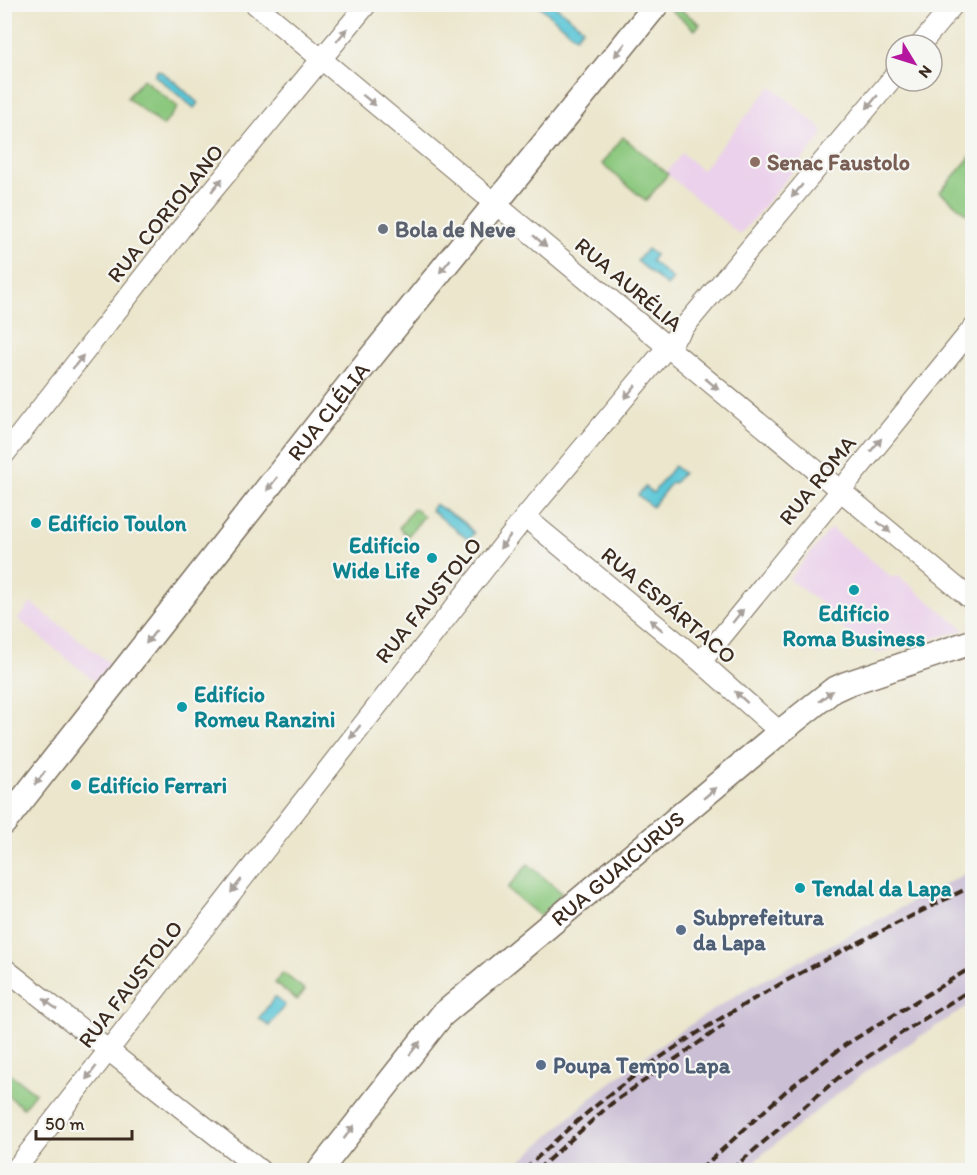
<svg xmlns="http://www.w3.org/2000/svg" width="977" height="1175" viewBox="0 0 977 1175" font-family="Itim,sans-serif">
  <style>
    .built { fill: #ebd1eb }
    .industrial { fill: #cbbfd5 }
    .green { fill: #8ac77d; stroke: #62784e; stroke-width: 1.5 }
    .water { fill: #5cc6d7; stroke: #4c787a; stroke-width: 1.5 }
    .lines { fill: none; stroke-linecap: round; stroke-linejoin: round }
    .minor-casing { stroke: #796c5b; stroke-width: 22 }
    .major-casing { stroke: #796c5b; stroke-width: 27 }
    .minor { stroke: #fff; stroke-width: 20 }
    .major { stroke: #fff; stroke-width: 24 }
    .rail { stroke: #3b2a1e; stroke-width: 4; stroke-dasharray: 9 4.5; stroke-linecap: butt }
    .oneway { fill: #a79f9a }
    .education-dot { fill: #8d6e63; stroke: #f6f6f2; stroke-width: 2 }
    .worship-dot { fill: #6b7280; stroke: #f6f6f2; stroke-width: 2 }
    .culture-dot { fill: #0f9aa8; stroke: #f6f6f2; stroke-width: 2 }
    .service-dot { fill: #5c6f8a; stroke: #f6f6f2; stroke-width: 2 }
    .labels { text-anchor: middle; stroke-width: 4.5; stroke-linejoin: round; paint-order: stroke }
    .education-label { font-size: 22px; font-weight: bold; fill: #785e54; stroke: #f6f6f2; text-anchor: start }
    .street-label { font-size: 22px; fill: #3b2a1e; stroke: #f6f6f2 }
    .worship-label { font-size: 22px; font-weight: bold; fill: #5b616d; stroke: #f6f6f2; text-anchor: start }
    .culture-label { font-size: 22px; font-weight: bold; fill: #0d838f; stroke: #f6f6f2; text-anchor: start }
    .service-label { font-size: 22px; font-weight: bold; fill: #4e5e75; stroke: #f6f6f2; text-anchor: start }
  </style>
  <rect width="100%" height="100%" fill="#f6f6f2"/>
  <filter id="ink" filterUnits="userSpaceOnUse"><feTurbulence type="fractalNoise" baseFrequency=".0167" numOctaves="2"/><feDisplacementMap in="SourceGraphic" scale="12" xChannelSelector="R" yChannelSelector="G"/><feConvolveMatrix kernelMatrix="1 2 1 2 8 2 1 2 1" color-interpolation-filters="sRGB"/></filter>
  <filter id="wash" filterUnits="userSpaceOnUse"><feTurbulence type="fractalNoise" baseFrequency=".008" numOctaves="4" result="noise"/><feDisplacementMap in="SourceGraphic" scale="24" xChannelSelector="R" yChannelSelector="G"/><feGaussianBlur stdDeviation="1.35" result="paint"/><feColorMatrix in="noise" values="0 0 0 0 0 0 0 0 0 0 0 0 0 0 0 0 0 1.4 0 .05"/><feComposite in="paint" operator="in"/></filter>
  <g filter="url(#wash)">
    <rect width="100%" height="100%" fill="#ebe6cc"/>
    <path class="built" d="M771,86L822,129V136L740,235L666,173L682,153L702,170Z
      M831,528L893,578L897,575L965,630L877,653L819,612L823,605L789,579Z
      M31,603L111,664L97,683L18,619Z"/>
    <path class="industrial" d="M972,870V1003L865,1072L743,1170H511L598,1092L671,1037L743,991Z"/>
    <path class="green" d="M674,5L700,24L695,30L670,9Z
      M143,79L178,107L163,126L127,98Z
      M623,137L668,174L646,201L602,164Z
      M972,155V218L940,192Z
      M414,508L424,516L408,536L399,528Z
      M528,864L562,893L540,916L507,889Z
      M283,973L305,990L297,1000L275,983Z
      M4,1069L35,1093L23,1108L5,1093Z"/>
    <path class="water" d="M540,5H554L583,28L576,37L539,6Z
      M158,70C175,79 184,91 198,103L194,108L154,75Z
      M647,249L655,255L651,261L673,279L667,286L637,261Z
      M674,466L683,473L674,483L672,482L652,507L638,495L645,487L653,493Z
      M435,504L464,522L474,533L469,540L431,510Z
      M275,997L285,1005L269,1026L259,1018Z"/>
  </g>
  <g filter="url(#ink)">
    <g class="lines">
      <defs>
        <path id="minor" d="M255,4L972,600
          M920,45L954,4
          M4,455L180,230L367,4
          M525,517L701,662L780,732
          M701,662L972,329
          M4,968L260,1170
          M15,1170L525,517L896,74"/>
        <g id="major">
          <path id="s1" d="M4,823L355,377L657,4"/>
          <path id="s2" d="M320,1170L442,1015L780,732L833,690L846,684L972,642"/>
        </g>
      </defs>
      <use href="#minor" class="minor-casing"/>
      <use href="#major" class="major-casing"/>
      <use href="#minor" class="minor"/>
      <use href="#major" class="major"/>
      <path class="rail" d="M525,1170C653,1040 811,966 972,886
        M537,1170L611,1104L724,1025
        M700,1170L786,1091L845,1045L972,967
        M731,1170L838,1078L903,1032L972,989"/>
    </g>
    <defs><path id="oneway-solid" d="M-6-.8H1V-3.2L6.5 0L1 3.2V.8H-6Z" transform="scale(1.5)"/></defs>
    <g class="oneway">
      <use href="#oneway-solid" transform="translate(342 35) rotate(-50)"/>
      <use href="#oneway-solid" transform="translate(620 50) rotate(129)"/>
      <use href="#oneway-solid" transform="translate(369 100) rotate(39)"/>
      <use href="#oneway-solid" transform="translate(872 102) rotate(130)"/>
      <use href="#oneway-solid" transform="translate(217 185) rotate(-50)"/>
      <use href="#oneway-solid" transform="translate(797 191) rotate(130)"/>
      <use href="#oneway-solid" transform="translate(540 241) rotate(40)"/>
      <use href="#oneway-solid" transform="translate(445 266) rotate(129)"/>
      <use href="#oneway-solid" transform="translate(78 362) rotate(-52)"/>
      <use href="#oneway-solid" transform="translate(712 384) rotate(40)"/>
      <use href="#oneway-solid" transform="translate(630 392) rotate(130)"/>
      <use href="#oneway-solid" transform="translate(876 445) rotate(-50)"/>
      <use href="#oneway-solid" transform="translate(272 484) rotate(128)"/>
      <use href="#oneway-solid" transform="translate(884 527) rotate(39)"/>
      <use href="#oneway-solid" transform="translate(505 542) rotate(128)"/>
      <use href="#oneway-solid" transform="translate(738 616) rotate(-51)"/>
      <use href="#oneway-solid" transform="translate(656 625) rotate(-140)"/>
      <use href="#oneway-solid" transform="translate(151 637) rotate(128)"/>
      <use href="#oneway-solid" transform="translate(826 696) rotate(-38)"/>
      <use href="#oneway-solid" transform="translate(741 697) rotate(-138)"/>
      <use href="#oneway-solid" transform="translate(355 732) rotate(128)"/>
      <use href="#oneway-solid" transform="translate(40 778) rotate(128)"/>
      <use href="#oneway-solid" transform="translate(710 793) rotate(-40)"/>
      <use href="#oneway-solid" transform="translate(236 886) rotate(128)"/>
      <use href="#oneway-solid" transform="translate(50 1004) rotate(-142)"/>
      <use href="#oneway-solid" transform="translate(415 1048) rotate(-51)"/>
      <use href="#oneway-solid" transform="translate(91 1073) rotate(128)"/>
      <use href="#oneway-solid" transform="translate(349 1132) rotate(-53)"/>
    </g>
  </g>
  <circle class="education-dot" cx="755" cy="162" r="6"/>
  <circle class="worship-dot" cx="383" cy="229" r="6"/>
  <g class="culture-dot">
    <circle cx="36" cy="523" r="6"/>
    <circle cx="432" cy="558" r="6"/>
    <circle cx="854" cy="590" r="6"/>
    <circle cx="182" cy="707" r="6"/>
    <circle cx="76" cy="785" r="6"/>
    <circle cx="800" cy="888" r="6"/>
  </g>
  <g class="service-dot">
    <circle cx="681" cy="930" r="6"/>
    <circle cx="541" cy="1065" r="6"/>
  </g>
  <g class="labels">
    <g class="education-label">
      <text x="767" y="170">Senac Faustolo</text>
    </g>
    <g class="street-label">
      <text transform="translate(165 213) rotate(-51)" y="8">RUA CORIOLANO</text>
      <text transform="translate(629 284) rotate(40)" y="8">RUA AURÉLIA</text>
      <text dy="8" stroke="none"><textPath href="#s1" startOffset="524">RUA CLÉLIA</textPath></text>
      <text transform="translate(817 480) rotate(-51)" y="8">RUA ROMA</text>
      <text transform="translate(428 600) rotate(-51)" y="8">RUA FAUSTOLO</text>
      <text transform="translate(669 605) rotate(40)" y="8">RUA ESPÁRTACO</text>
      <text dy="8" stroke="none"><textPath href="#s2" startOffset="426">RUA GUAICURUS</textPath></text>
      <text transform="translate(130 984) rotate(-52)" y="8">RUA FAUSTOLO</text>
    </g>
    <g class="worship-label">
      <text x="395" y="237">Bola de Neve</text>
    </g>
    <g class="culture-label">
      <text x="48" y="531">Edifício Toulon</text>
      <text x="420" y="553" text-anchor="end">Edifício<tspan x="420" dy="25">Wide Life</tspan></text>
      <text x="854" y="621" text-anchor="middle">Edifício<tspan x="854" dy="25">Roma Business</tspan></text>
      <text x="194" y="702">Edifício<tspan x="194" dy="25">Romeu Ranzini</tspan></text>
      <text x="88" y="793">Edifício Ferrari</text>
      <text x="812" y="896">Tendal da Lapa</text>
    </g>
    <g class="service-label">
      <text x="693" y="925">Subprefeitura<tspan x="693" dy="25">da Lapa</tspan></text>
      <text x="553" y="1073">Poupa Tempo Lapa</text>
    </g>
  </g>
  <rect width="977" height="1175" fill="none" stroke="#f6f6f2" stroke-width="24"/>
  <g transform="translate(914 63) rotate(128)"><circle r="28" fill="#f6f6f2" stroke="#aba49d" stroke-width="1.5"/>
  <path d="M0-4.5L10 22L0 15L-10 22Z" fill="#b5179e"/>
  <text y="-9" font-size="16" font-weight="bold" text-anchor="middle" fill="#3b2a1e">N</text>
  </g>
  <path d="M36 1130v9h96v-9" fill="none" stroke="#3b2a1e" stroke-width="3"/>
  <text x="45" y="1130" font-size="18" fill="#3b2a1e" stroke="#f6f6f2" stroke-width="4.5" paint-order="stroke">50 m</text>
</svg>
